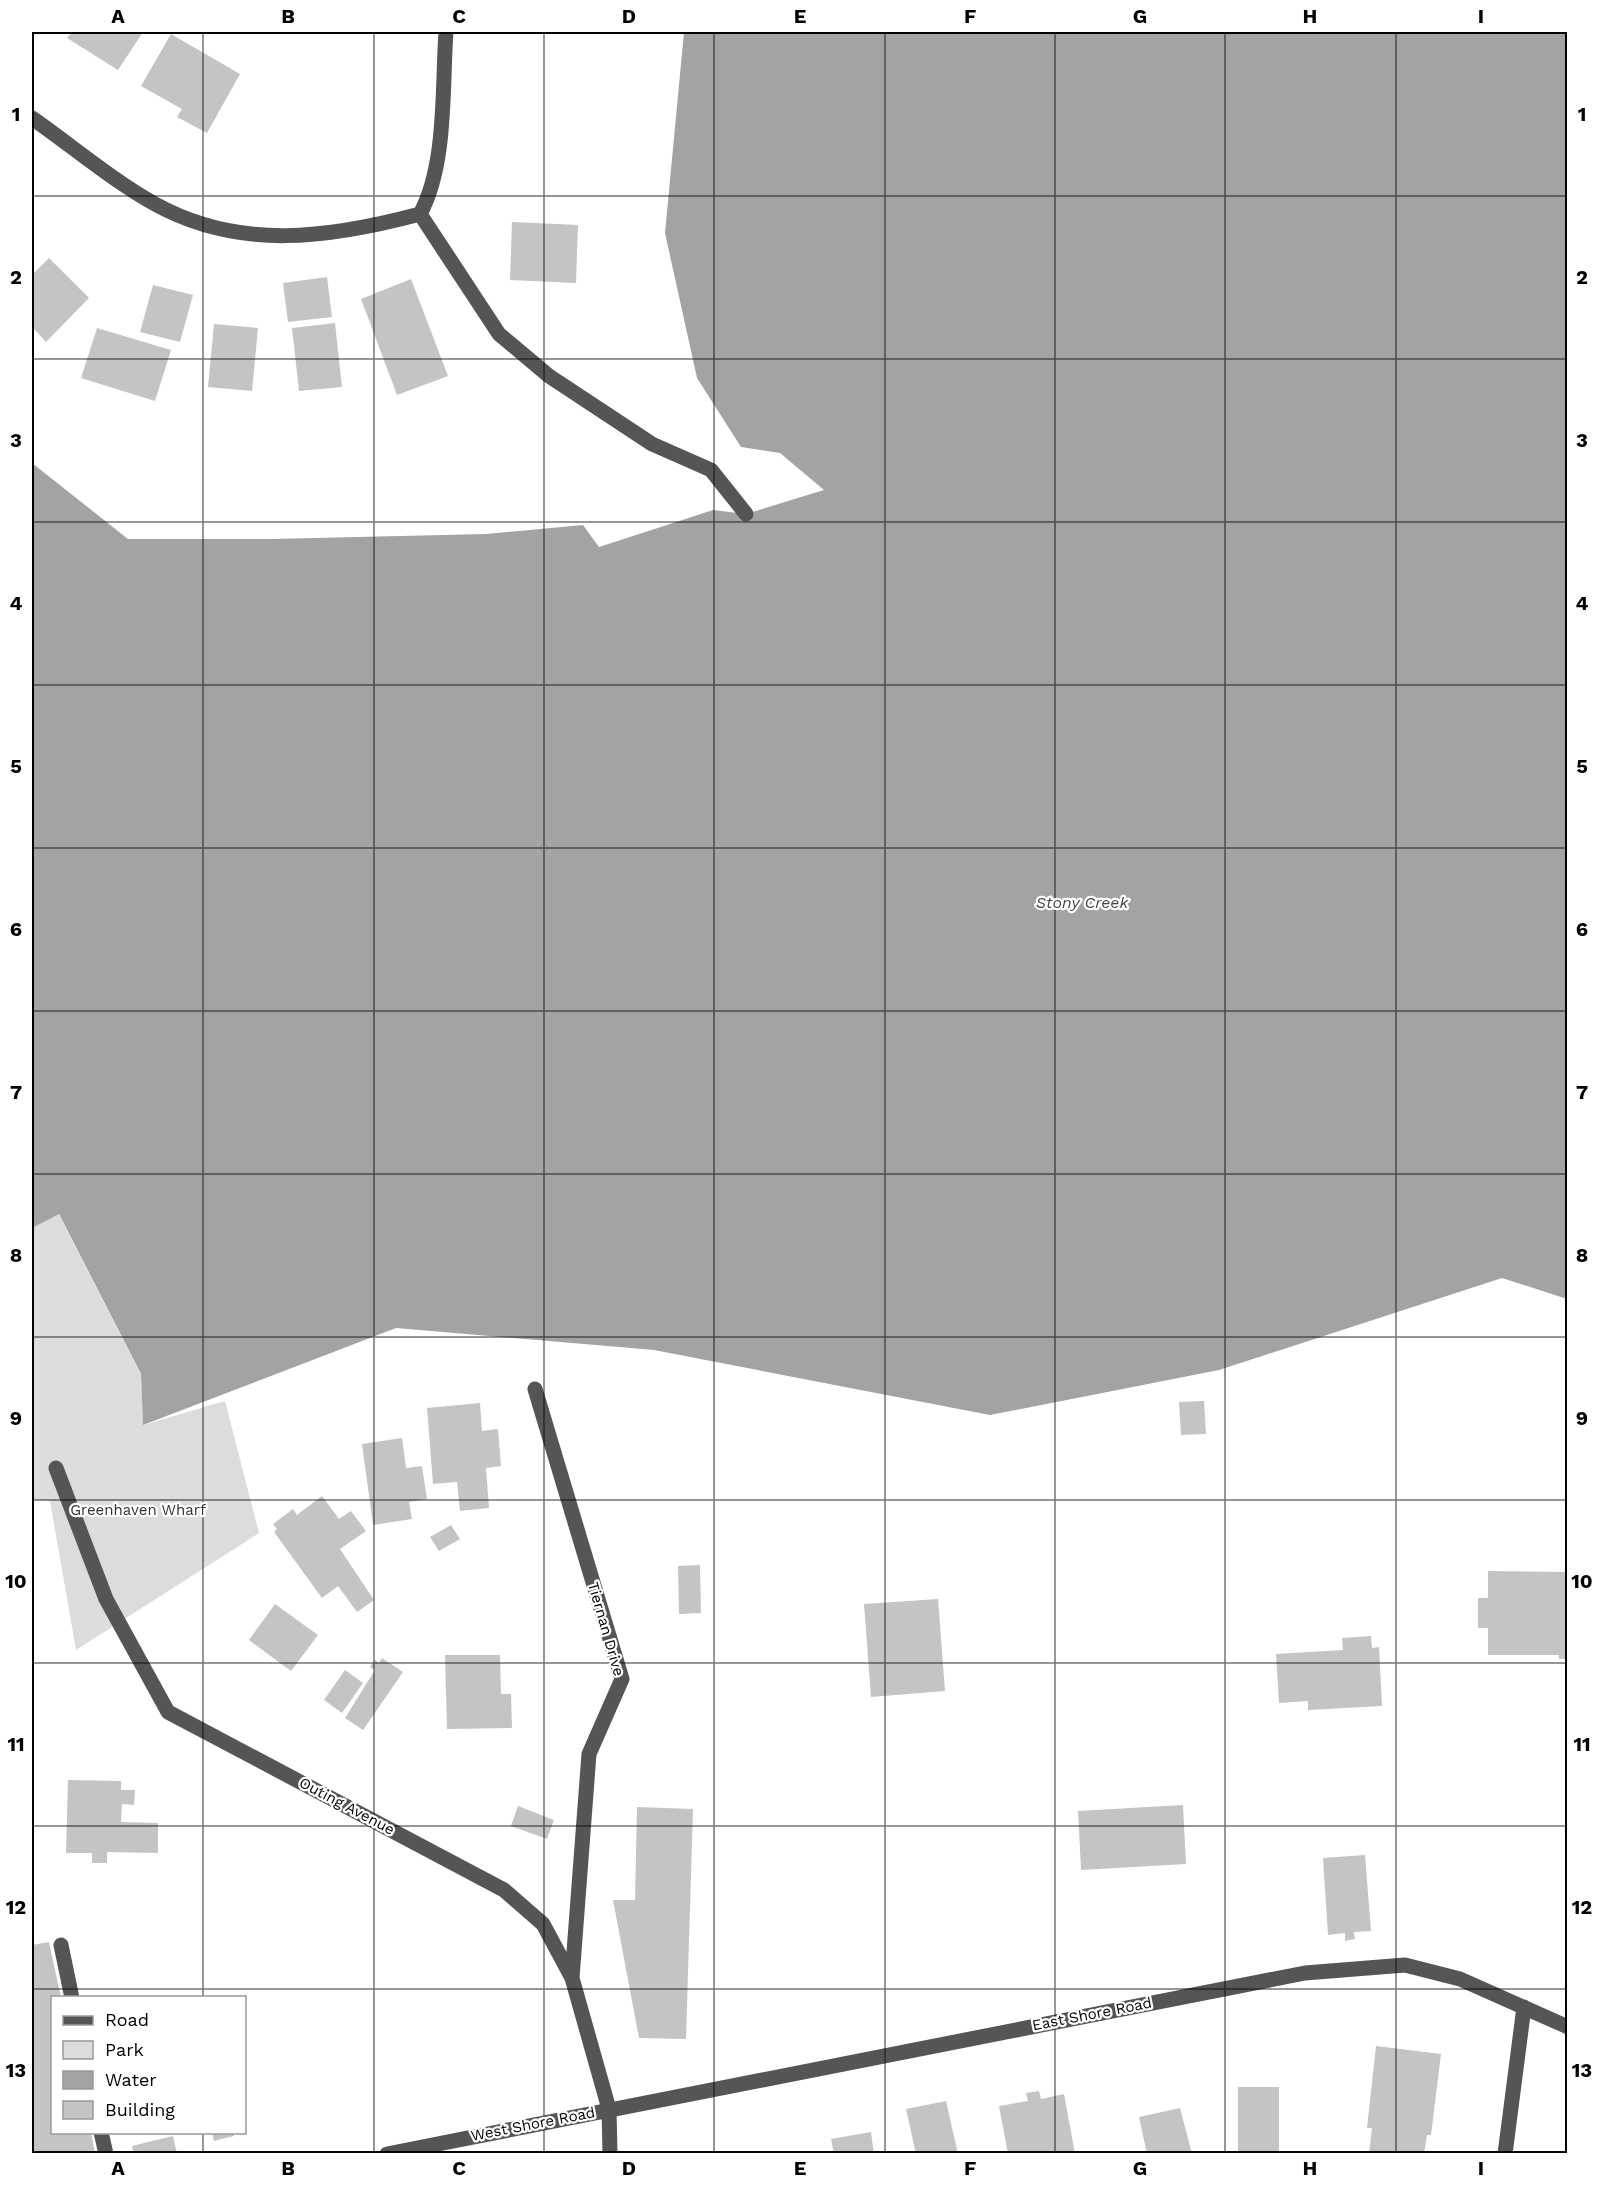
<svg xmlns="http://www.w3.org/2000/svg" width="1599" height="2185" viewBox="0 0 1599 2185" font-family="'Work Sans',sans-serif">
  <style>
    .green { fill: #dcdcdc }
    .water { fill: #a3a3a3 }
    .building { fill: #c4c4c4 }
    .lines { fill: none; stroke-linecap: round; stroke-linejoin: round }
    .minor { stroke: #555; stroke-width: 15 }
    .grid { fill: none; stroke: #000; stroke-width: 1.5; stroke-opacity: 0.55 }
    .labels { text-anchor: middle; stroke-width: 4.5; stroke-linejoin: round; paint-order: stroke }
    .park-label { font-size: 15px; fill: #333; stroke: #fff }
    .street-label { font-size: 15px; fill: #000; stroke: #fff }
    .water-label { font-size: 16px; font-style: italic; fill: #444; stroke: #fff }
    .neatline { fill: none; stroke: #000; stroke-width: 2 }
    .grid-label { font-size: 20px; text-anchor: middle; font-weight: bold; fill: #000 }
  </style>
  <rect width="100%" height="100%" fill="#fff"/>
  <path class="green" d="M58,1213L141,1375L143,1425L225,1401L259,1533L76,1650L50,1501L32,1500V1228Z"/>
  <path class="water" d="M684,32H1567V1299L1502,1278L1219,1370L990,1415L654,1350L396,1328L143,1425L141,1374L59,1214L32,1228V463L128,539H271L486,534L583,525L599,547L713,510L746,514L824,490L780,453L741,447L697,378L665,233Z"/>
  <path class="building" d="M72,32H143L118,70L67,38Z
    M171,34L240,74L207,133L177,117L182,109L141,86Z
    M512,222L578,225L576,283L510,280Z
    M49,258L89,298L46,342L32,327V275Z
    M327,277L332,317L288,322L283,283Z
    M411,279L448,376L397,395L361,299Z
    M153,285L193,295L180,342L140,332Z
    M335,323L342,387L299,391L292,328Z
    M214,324L258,328L252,391L208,387Z
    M97,328L171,350L155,401L81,378Z
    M1204,1401L1206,1434L1181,1435L1179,1402Z
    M480,1403L482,1431L498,1429L501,1466L486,1468L489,1508L460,1511L457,1482L433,1484L427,1408Z
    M402,1438L406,1468L422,1466L427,1499L409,1502L412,1519L373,1525L362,1444Z
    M322,1496L339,1519L351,1511L366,1531L340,1549L374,1600L357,1612L338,1586L322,1598L274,1532L277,1529L273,1524L293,1509L297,1515Z
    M451,1525L460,1539L439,1551L430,1537Z
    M700,1565L701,1613L679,1614L678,1566Z
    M1488,1571L1568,1572V1659H1559V1655H1488V1628H1478V1598H1488Z
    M938,1599L945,1691L871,1697L864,1604Z
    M275,1604L318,1635L291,1671L249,1640Z
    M1371,1636L1372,1648L1379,1647L1382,1706L1308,1710V1701L1279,1703L1276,1654L1343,1650L1342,1638Z
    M445,1655H500L501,1694H511L512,1728L447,1729Z
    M382,1658L403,1672L363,1730L345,1718L375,1670L370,1667L375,1660L379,1663Z
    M345,1670L363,1683L342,1713L324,1700Z
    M68,1780L121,1781V1790H135L134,1805L122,1804L121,1822L158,1823V1853L107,1852V1863H92V1853H66Z
    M1183,1805L1186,1864L1081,1870L1078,1811Z
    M518,1806L554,1820L547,1839L511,1826Z
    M637,1807L693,1809L686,2039L639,2038L613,1900H635Z
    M1365,1855L1371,1931L1354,1932L1355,1939L1345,1941V1933L1328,1935L1323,1858Z
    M49,1942L61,1998H52V2132H91L95,2154H32V1945Z
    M1376,2046L1441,2054L1431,2135H1427L1424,2154H1369L1372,2128H1367Z
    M1238,2087H1279V2154H1238Z
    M1039,2091L1041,2099L1064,2094L1075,2154H1008L999,2106L1028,2101L1026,2093Z
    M946,2101L958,2154H916L906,2109Z
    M1180,2108L1192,2154H1147L1139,2117Z
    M212,2132H234V2136L214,2141Z
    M871,2132L874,2154H834L831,2139Z
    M173,2136L177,2154H134L132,2146Z"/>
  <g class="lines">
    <path class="minor" d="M32,118C72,146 112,180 155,204C240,251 330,238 420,214
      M420,214L499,334L549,376L652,444L711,470L746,514
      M420,214C447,165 442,86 446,32
      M535,1389L622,1679L589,1754L572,1978
      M56,1468L106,1599L168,1712L504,1890L543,1924L572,1978L609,2109L610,2154
      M61,1945L72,1998
      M101,2132L106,2154
      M387,2154L1305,1973L1405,1965L1460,1979L1568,2027
      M1505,2154L1524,2007"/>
  </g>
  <path class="grid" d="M203,32V1998M374,32V2154M544,32V2154M714,32V2154M885,32V2154M1055,32V2154M1225,32V2154M1396,32V2154M32,196H1568M32,359H1568M32,522H1568M32,685H1568M32,848H1568M32,1011H1568M32,1174H1568M32,1337H1568M32,1500H1568M32,1663H1568M32,1826H1568M32,1989H1568M203,2132V2154"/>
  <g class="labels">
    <g class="park-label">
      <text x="138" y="1515">Greenhaven Wharf</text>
    </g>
    <g class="street-label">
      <text transform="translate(606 1629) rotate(74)" y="5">Tiernan Drive</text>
      <text transform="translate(347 1806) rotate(28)" y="5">Outing Avenue</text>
      <text transform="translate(1092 2014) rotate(-11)" y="5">East Shore Road</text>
      <text transform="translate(533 2124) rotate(-11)" y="5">West Shore Road</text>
    </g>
    <g class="water-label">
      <text x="1082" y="908">Stony Creek</text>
    </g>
  </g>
  <rect width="1599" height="2185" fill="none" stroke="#ffffff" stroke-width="66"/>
  <rect x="51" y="1996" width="195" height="138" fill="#ffffff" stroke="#999999" stroke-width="1.5"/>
  <rect x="63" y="2016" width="30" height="9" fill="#555555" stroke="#999999" stroke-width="1.5"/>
  <text x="105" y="2026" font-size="18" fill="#000000">Road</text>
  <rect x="63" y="2041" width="30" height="18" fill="#dcdcdc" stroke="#999999" stroke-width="1.5"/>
  <text x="105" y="2056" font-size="18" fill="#000000">Park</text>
  <rect x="63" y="2071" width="30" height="18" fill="#a3a3a3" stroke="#999999" stroke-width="1.5"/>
  <text x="105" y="2086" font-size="18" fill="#000000">Water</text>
  <rect x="63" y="2101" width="30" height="18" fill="#c4c4c4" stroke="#999999" stroke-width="1.5"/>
  <text x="105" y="2116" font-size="18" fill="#000000">Building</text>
  <rect x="33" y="33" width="1533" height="2119" class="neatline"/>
  <g class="grid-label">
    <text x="118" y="23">A</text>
    <text x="288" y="23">B</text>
    <text x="459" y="23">C</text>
    <text x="629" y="23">D</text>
    <text x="800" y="23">E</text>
    <text x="970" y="23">F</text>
    <text x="1140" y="23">G</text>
    <text x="1310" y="23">H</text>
    <text x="1481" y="23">I</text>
    <text x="16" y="121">1</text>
    <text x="1582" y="121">1</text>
    <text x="16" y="284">2</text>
    <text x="1582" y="284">2</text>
    <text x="16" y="447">3</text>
    <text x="1582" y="447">3</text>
    <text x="16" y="610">4</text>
    <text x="1582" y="610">4</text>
    <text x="16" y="773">5</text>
    <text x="1582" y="773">5</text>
    <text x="16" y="936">6</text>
    <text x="1582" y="936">6</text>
    <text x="16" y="1099">7</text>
    <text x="1582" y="1099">7</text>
    <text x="16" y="1262">8</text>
    <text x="1582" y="1262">8</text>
    <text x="16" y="1425">9</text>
    <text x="1582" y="1425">9</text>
    <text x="16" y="1588">10</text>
    <text x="1582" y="1588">10</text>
    <text x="16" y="1751">11</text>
    <text x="1582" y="1751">11</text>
    <text x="16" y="1914">12</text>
    <text x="1582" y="1914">12</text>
    <text x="16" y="2077">13</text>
    <text x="1582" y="2077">13</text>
    <text x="118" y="2175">A</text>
    <text x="288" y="2175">B</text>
    <text x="459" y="2175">C</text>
    <text x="629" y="2175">D</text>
    <text x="800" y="2175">E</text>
    <text x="970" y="2175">F</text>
    <text x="1140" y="2175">G</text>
    <text x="1310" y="2175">H</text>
    <text x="1481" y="2175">I</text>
  </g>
</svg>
